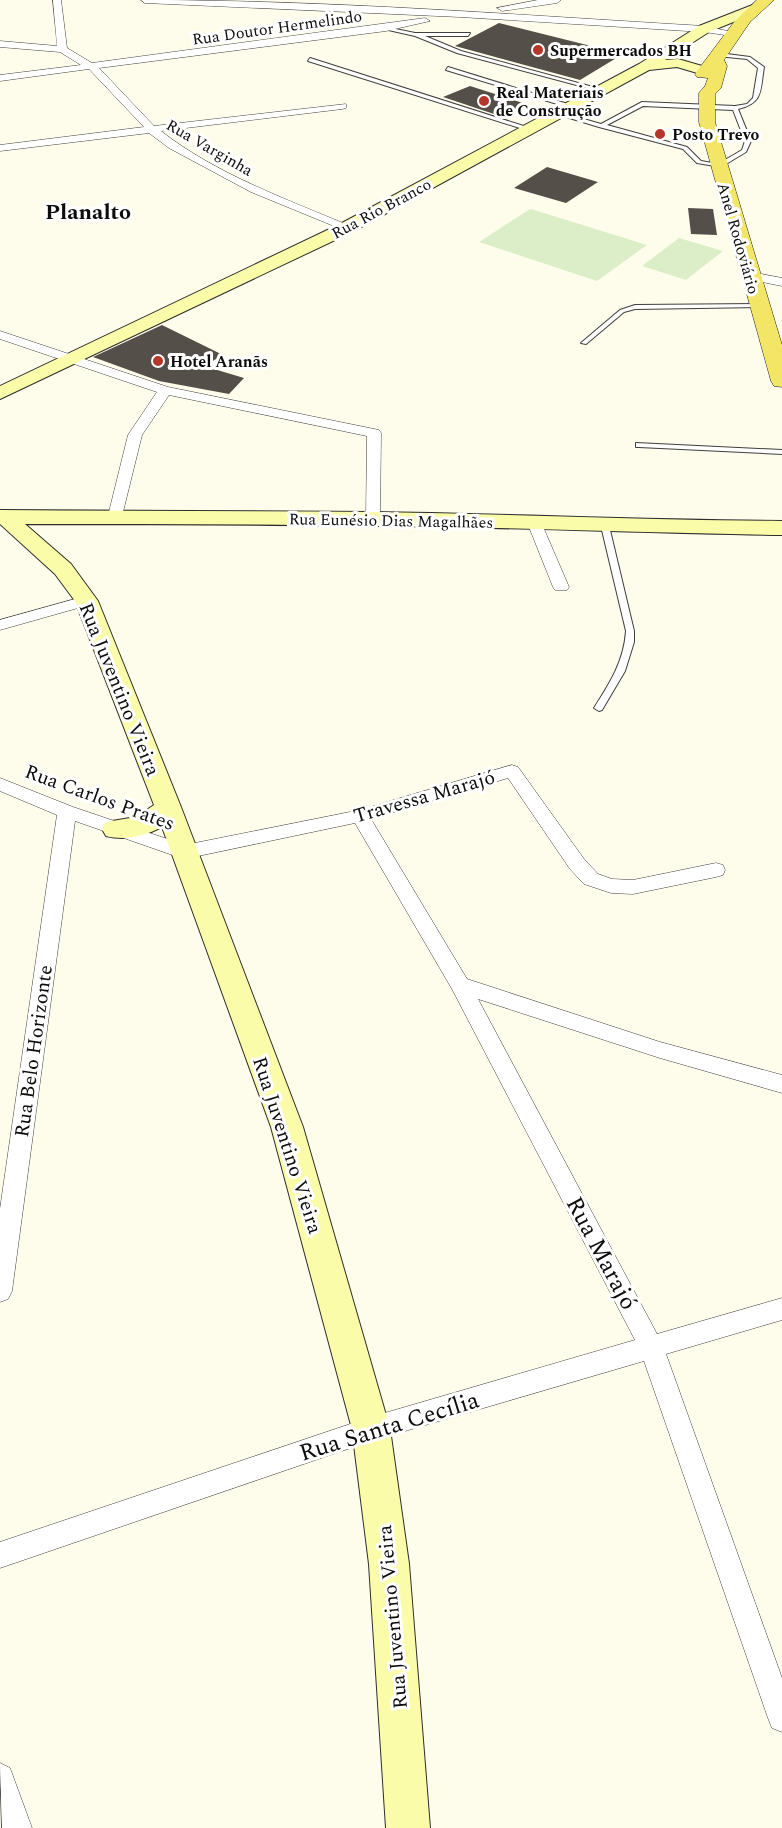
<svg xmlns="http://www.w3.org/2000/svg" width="782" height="1828" viewBox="0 0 782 1828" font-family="Spectral,serif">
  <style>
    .pitch { fill: #dceec8 }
    .building { fill: #544f49 }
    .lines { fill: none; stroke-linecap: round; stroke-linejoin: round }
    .lane-casing { stroke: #3f3f3f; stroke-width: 2 }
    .street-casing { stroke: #3f3f3f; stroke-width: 1 }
    .secondary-casing { stroke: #2e2e2e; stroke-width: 2 }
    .primary-casing { stroke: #1d1d1d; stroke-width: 1 }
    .lane { fill: #fff; fill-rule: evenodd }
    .street { fill: #fff; fill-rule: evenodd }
    .secondary { fill: #fafca9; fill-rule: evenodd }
    .primary { fill: #f3e566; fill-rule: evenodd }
    .poi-dot { fill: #b63629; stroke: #fff; stroke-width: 2 }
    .labels { text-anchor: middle; stroke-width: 6; stroke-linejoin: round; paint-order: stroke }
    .far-street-label { font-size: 16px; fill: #0c0c0c; stroke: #fff }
    .far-poi-label { font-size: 16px; font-weight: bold; fill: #0c0c0c; stroke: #fff; text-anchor: start }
    .street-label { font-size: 20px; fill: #0c0c0c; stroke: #fff }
    .far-district-label { font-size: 22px; font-weight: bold; fill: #0c0c0c; stroke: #fff }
    .near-street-label { font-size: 24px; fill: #0c0c0c; stroke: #fff }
  </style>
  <rect width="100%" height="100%" fill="#fefdeb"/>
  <path class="pitch" d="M530,209H531L647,245L597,281L479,242Z
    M679,238L723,251L686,280L642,266Z"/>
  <path class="building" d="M499,23L623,54L580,80L455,46Z
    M470,86L526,104L500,116L443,97Z
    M547,167L598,182L566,203L514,188Z
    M688,208L713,209L717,235L691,234Z
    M162,325L223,355L204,366L244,378L229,394L159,381L93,357Z"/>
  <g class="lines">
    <defs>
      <path id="lane" d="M386,27L415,33H470L468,36H425L461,51L604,90L599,91L457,53L415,36L384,29Z
        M719,53L750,57L764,67C760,90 764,103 738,109L751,141L746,152L721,167L697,163L683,149L599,127L553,113L556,111L601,124L642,102L735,106L747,104L753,98L758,68L747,59L717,56ZM643,106L733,110L745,141L742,150L718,164L701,161L687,147L607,125Z
        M310,58L530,128L531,129L526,130L308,61Z
        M448,67L571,105L572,106L567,107L446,70Z
        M759,304L762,306L761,307L635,309L624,312L586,344L581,343L620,310L635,305Z
        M636,443L782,450V454L639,447H636Z
        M602,524H605L609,526L634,631V642L625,671L602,710L599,711L594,708C610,683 624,661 626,631L601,526Z"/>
      <path id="street" d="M53,0H61L67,48L92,63L425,18L430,21L386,31L99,68L154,126L346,104V108L342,109L161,131C216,174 286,199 350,226V230L346,231L251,192L169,148L149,133L0,151V145L144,127L89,69L0,81V75L81,65L60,52L0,47V41L57,46Z
        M141,0C328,0 517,15 704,26L737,33L732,36L704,32L460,17L145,3Z
        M538,0H561L557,3L502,11L497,8Z
        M751,272L782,278V286L747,279V273Z
        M0,331L168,387L379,430L381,433L380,519L373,523L366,519L367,436L169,395L142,435L122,516L115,520L110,519L108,516L128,435L157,392L0,339Z
        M534,518L541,522L569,587L567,590H555L553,587L527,522Z
        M86,596L94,601L92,604L0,630V620Z
        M512,765L518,767L584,859L598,874L612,879L633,880L716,863L723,865L725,870L723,875L716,877L633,894L611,893L584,884L570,869L508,778L371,819L467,979L660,1042L782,1075V1093L660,1058L478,999L657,1334L782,1298V1320L666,1354L782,1678V1732L772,1728L768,1718L644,1361L371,1441L0,1568V1542L371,1417L635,1340L452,989L355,823L184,859L75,821L12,1291L8,1299L0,1302V1209L57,815L0,791V778L73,807L185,845L360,810Z
        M0,1763L10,1768L32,1828H2Z"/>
      <path id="secondary" d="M755,4L760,5L762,8L760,11L709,32L665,60L678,59L709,68L711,71L709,74L704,75L677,67L649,70L352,232L0,399V386L340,224L639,64L699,26Z
        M0,510C124,511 249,511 373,512C509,514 646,520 782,521V535C646,533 510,527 374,526C258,524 142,524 25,524L71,564L98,601L181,807L303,1127L390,1429L409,1564L430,1828H386L369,1564L352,1429L271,1127L162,827C145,836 125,841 106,836L102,829L106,822L136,817L154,805L75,601L55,574L0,524Z"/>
      <path id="primary" d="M757,0H774L750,22L724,60L727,66L721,88L715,94V122L782,345V387L774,386L771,381L699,122V93L705,86L708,78L697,77L695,74L734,22Z"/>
    </defs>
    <use href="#lane" class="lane-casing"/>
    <use href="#street" class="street-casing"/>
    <use href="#secondary" class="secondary-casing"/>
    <use href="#primary" class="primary-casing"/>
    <use href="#lane" class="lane"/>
    <use href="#street" class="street"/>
    <use href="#secondary" class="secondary"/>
    <use href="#primary" class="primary"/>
  </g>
  <g class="poi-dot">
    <circle cx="538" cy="50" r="6"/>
    <circle cx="484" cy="101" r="6"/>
    <circle cx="660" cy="134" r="6"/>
    <circle cx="158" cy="361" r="6"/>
  </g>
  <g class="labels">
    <g class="far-street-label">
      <text transform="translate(277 27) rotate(-8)" y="6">Rua Doutor Hermelindo</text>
      <text transform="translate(210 147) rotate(30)" y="6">Rua Varginha</text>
      <text transform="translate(381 208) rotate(-28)" y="6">Rua Rio Branco</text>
      <text transform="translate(739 238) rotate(74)" y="6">Anel Rodoviário</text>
      <text transform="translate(391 520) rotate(1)" y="6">Rua Eunésio Dias Magalhães</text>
    </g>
    <g class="far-poi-label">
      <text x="550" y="56">Supermercados BH</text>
      <text x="496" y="98">Real Materiais<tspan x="496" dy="18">de Construção</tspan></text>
      <text x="672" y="140">Posto Trevo</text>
      <text x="170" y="367">Hotel Aranãs</text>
    </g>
    <g class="street-label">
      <text transform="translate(120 689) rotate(68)" y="7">Rua Juventino Vieira</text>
      <text transform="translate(424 796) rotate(-16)" y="7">Travessa Marajó</text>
      <text transform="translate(100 797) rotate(20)" y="7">Rua Carlos Prates</text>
      <text transform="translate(33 1051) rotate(-82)" y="7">Rua Belo Horizonte</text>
      <text transform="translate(288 1145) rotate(72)" y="7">Rua Juventino Vieira</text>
      <text transform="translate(392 1617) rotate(-95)" y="7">Rua Juventino Vieira</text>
    </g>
    <g class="far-district-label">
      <text x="88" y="219">Planalto</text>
    </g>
    <g class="near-street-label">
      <text transform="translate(602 1253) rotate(62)" y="8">Rua Marajó</text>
      <text transform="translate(389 1426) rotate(-17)" y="8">Rua Santa Cecília</text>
    </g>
  </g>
</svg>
